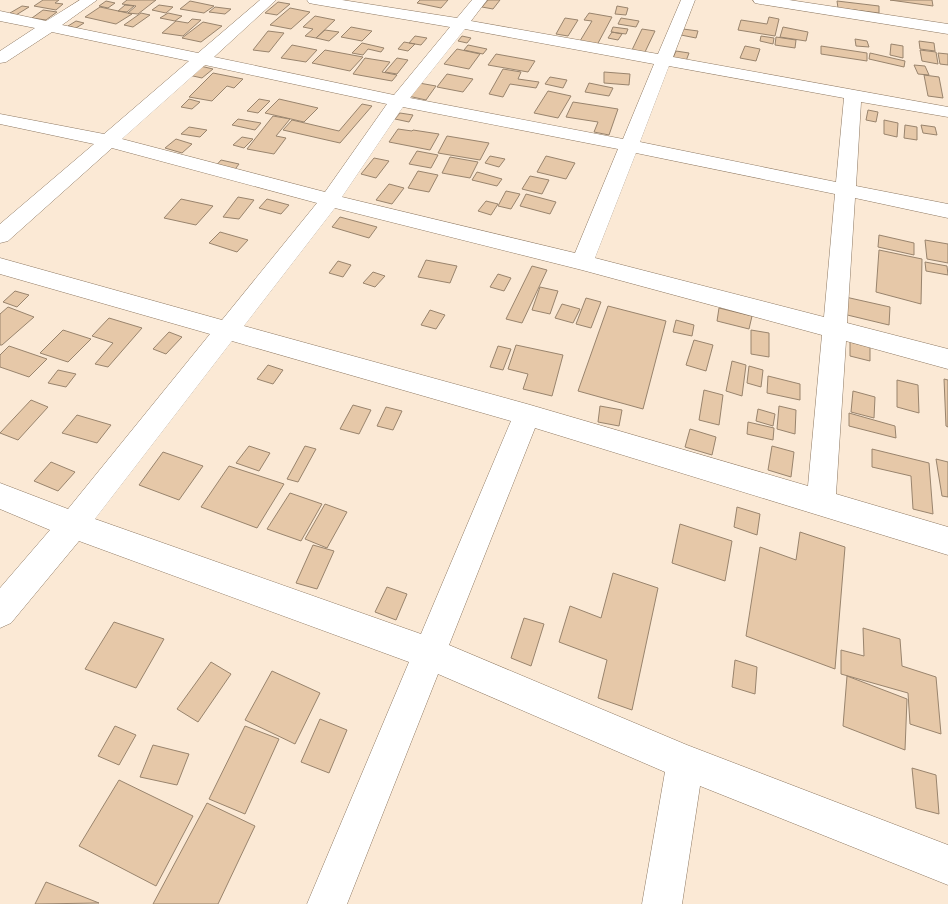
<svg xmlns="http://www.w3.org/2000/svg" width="948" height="904" viewBox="0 0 948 904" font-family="Literata,serif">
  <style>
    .building { fill: #e6c8a8; stroke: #99846d }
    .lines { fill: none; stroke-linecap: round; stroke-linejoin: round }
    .minor-casing { stroke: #8e7963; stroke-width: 1 }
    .minor { fill: #fff; fill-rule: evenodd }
  </style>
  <rect width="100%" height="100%" fill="#fbe9d5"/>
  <path class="building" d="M43,0H59L55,3L63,4L56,10L34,6Z
    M127,0H156L138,14L128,13L136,6L122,4Z
    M420,0H448L441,8L417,3Z
    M488,0H500L493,9L482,7Z
    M890,0H932L933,6Z
    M106,1L115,3L108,8L99,6Z
    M190,1L214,6L204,13L180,9Z
    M837,1L879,6V13L838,8Z
    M278,2L290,4L277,15L265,13Z
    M125,5L134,6L127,12L118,11Z
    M159,5L173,7L166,13L152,10Z
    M22,6L29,7L16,15L10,13Z
    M617,6L628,8L626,15L615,14Z
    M100,7L132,14L116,24L85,17Z
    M215,7L231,9L225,14L209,12Z
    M290,8L310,12L291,29L270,25Z
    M43,10L57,12L46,20L32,18Z
    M141,13L150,15L133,27L124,25Z
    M168,13L182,16L175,21L160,18Z
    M589,13L612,17L597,45L580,41L592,21L584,20Z
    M315,16L335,20L316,38L305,36L313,29L303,27Z
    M769,17L779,19L775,36L738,30L741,20L767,24Z
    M565,18L578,20L568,36L556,34Z
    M621,18L639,21L636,27L618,24Z
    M192,19L201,20L183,36L162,33L176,21L188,23Z
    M76,21L84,23L76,28L68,26Z
    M203,22L222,26L201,42L182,38Z
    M351,27L372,31L362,41L341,37Z
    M613,27L628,29L626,34L611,32Z
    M783,27L808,32L806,41L780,37Z
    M642,29L655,31L645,52L632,50Z
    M683,29L698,31L696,38L681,35Z
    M325,30L339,32L329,41L316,38Z
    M268,31L284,33L269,52L253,50Z
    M612,32L622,34L618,40L608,38Z
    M415,36L427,38L421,45L409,43Z
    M462,36L471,38L467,43L458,41Z
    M761,36L774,38L773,44L760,41Z
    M776,37L796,40L795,48L775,45Z
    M855,39L867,41L869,47L856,46Z
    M919,41L934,43L935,51L920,49Z
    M404,42L415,44L408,51L398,49Z
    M362,43L384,48L381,52L368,49L363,55L352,53Z
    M891,44L903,46V58L890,55Z
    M292,45L317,50L306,62L281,58Z
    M468,45L487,49L483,54L464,50Z
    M745,46L760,49L756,61L740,58Z
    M821,46L867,53V61L821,54Z
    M457,49L480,54L469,69L444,64Z
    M325,50L363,57L350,71L312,63Z
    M920,50L936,52L938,64L922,61Z
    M676,51L689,53L686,61L673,58Z
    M870,53L905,61L904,67L869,59Z
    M938,53L948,54V65L940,64Z
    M496,54L535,61L528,72L488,65Z
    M365,58L390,62L382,72L397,75L392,81L353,74Z
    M397,58L408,60L397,74L385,72Z
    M196,65L213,69L202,78L184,74Z
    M914,65L925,66L929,75L918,74Z
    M503,69L521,72L518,79L539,82L536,88L510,84L503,97L489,94Z
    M604,72L630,74L629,85L604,83Z
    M213,73L243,79L234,88L227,86L212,101L189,97Z
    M447,74L473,79L463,92L437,87Z
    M924,75L939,77L943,98L928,96Z
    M550,77L567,80L563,88L545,84Z
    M419,83L436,86L426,100L408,96Z
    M589,83L613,88L609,96L585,92Z
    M548,91L571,96L558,118L534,113Z
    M189,99L200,102L192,109L181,107Z
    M259,99L270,101L258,113L247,111Z
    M279,99L318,108L304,122L265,113Z
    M573,102L618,109L609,135L594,132L598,122L566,117Z
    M362,104L372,106L340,143L283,130L292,120L339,131Z
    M868,110L878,112L876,122L866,120Z
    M400,113L413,115L409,122L395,119Z
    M273,116L290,119L276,136L286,138L274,154L247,149Z
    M238,119L261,123L255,130L232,125Z
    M884,120L898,123L897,137L884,134Z
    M905,125L917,127V140L904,138Z
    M921,125L935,127L937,135L923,133Z
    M189,127L207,130L200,137L181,134Z
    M398,129L412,131L413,130L439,134L430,150L389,142Z
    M447,136L489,143L480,160L438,153Z
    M242,137L253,139L244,148L233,145Z
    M176,139L192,144L182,153L165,148Z
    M417,151L438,155L431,168L409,164Z
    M490,156L505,159L499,167L485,163Z
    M546,156L575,163L566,179L537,172Z
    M450,157L478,162L470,178L442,173Z
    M374,158L389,161L376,178L361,174Z
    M221,160L239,164L233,172L214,168Z
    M418,171L438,175L429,192L408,188Z
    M477,172L502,179L497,186L472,180Z
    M530,176L549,180L542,194L522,189Z
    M389,184L404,188L392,204L376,200Z
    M506,191L520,194L511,209L498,206Z
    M526,194L556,202L550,214L520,206Z
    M238,197L254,200L239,219L223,217Z
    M181,199L213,206L196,225L164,218Z
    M267,199L289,205L281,214L259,208Z
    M486,201L498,204L491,215L478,211Z
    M340,217L377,227L369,238L332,227Z
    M220,232L248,240L237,252L209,243Z
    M879,235L914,243V255L878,247Z
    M925,240L948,244V263L927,259Z
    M879,250L922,259L921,304L876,292Z
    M426,260L457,266L450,283L418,277Z
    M338,261L351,265L343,277L329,273Z
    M925,262L947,266L948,275L926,271Z
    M532,266L547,270L522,323L506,319Z
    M373,272L385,276L375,287L363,283Z
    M498,274L511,278L504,291L490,287Z
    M540,287L558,291L550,314L532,310Z
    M15,291L29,295L17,307L3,302Z
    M841,296L890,307L889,325L839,313Z
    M586,298L601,302L591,328L576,324Z
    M562,304L580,309L573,323L555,318Z
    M608,306L666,321L643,409L578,391Z
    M8,307L34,317L2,345H0V314Z
    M719,308L752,316L749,329L717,321Z
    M430,310L445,315L436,329L421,325Z
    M109,318L142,328L108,367L95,364L113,343L92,336Z
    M676,320L694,325L692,336L673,332Z
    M63,330L91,339L68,362L40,353Z
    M751,330L769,333V357L751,354Z
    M169,332L182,337L166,354L153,349Z
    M694,340L713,345L706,371L686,365Z
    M850,342L870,347V361L850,356Z
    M516,345L563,355L552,396L523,389L528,374L508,369Z
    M9,346L47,359L29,377L0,367V355Z
    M498,346L511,349L503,370L490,367Z
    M732,361L746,365L742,396L726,391Z
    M268,365L283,370L273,384L257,379Z
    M749,366L763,370L761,387L747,383Z
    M58,370L76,374L66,387L48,383Z
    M768,376L800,384V400L767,393Z
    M944,379L948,380V427L946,426Z
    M897,380L918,385L919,413L897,407Z
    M704,390L723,395L719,425L699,420Z
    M853,391L875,397L874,418L851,412Z
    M31,400L48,407L18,440L0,433Z
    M353,405L371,410L359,434L340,429Z
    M600,406L622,410L619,426L598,422Z
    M779,406L796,410L795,434L777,429Z
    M386,407L402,411L393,430L377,426Z
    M758,409L775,414L773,426L756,421Z
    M849,413L895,426L896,438L849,426Z
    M77,415L111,425L97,443L62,433Z
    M748,422L774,428L773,440L747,434Z
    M690,429L716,437L712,455L685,447Z
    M249,446L270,453L259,471L236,463Z
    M305,446L316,449L298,482L287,479Z
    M772,446L794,452L791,477L768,470Z
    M872,449L929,463L933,514L913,509L911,476L872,467Z
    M163,452L203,466L179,500L139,485Z
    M936,459L948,462V497L942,496Z
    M51,462L75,472L58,491L34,481Z
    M229,466L284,484L257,528L201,507Z
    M290,493L322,504L301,541L267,529Z
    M325,504L347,512L327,548L305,539Z
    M737,507L760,514L757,535L734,527Z
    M680,524L732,541L725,581L672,563Z
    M800,532L845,547L835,669L746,636L760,547L796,560Z
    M313,545L334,551L317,589L296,583Z
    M613,573L658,588L632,710L598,698L607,660L559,642L570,606L601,618Z
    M387,587L407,594L396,620L375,612Z
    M524,618L544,624L531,666L511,658Z
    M114,622L164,639L136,688L85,669Z
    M863,628L900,639L902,666L936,677L941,734L910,724L908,693L841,674V650L864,656Z
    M735,660L757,667L755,694L732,687Z
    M211,662L231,674L198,722L177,709Z
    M272,671L320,693L295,744L245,720Z
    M847,676L907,699L905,750L843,726Z
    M320,719L347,730L329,773L301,762Z
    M115,726L136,735L119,765L98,756Z
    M245,726L279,739L245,814L209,799Z
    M153,745L189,754L177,785L140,777Z
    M912,768L936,775L939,814L916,808Z
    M119,780L193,816L156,886L79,846Z
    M207,803L255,826L218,904H153Z
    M46,882L99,903L35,904Z"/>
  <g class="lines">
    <defs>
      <path id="minor" d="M80,0H97L62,25L198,53L260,0H276L214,57L394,95L450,27L314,4L309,3L307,0H342L457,18L472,0H487L471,21L658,54L681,0H695L673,57L948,107V117L861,102L856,186L948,204V218L855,198L847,323L948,349V369L846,341L836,494L948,527V555L535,428L449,645L687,745L948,845V885L700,786L682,904H642L665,772L438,674L347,904H307L409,662L79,541L11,623L0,628V588L50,530L0,509V483L68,509L210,334L0,274V258L222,320L317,203L112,148L8,241L0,243V224L94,144L0,124V114L104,134L189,61L52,32L6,62L0,63V51L35,28L0,21V11L46,21ZM465,29L654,64L623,139L410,98ZM205,65L387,104L325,192L122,139ZM669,66L844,98L836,182L640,142ZM403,107L618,149L575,253L342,197ZM636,153L835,194L824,317L595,258ZM335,208L582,270L822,335L808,486L527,404L244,326ZM232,341L511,421L421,634L95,519Z
        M753,0H789L948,24V34L760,4L755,3Z"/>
    </defs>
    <use href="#minor" class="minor-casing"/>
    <use href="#minor" class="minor"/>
  </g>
</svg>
